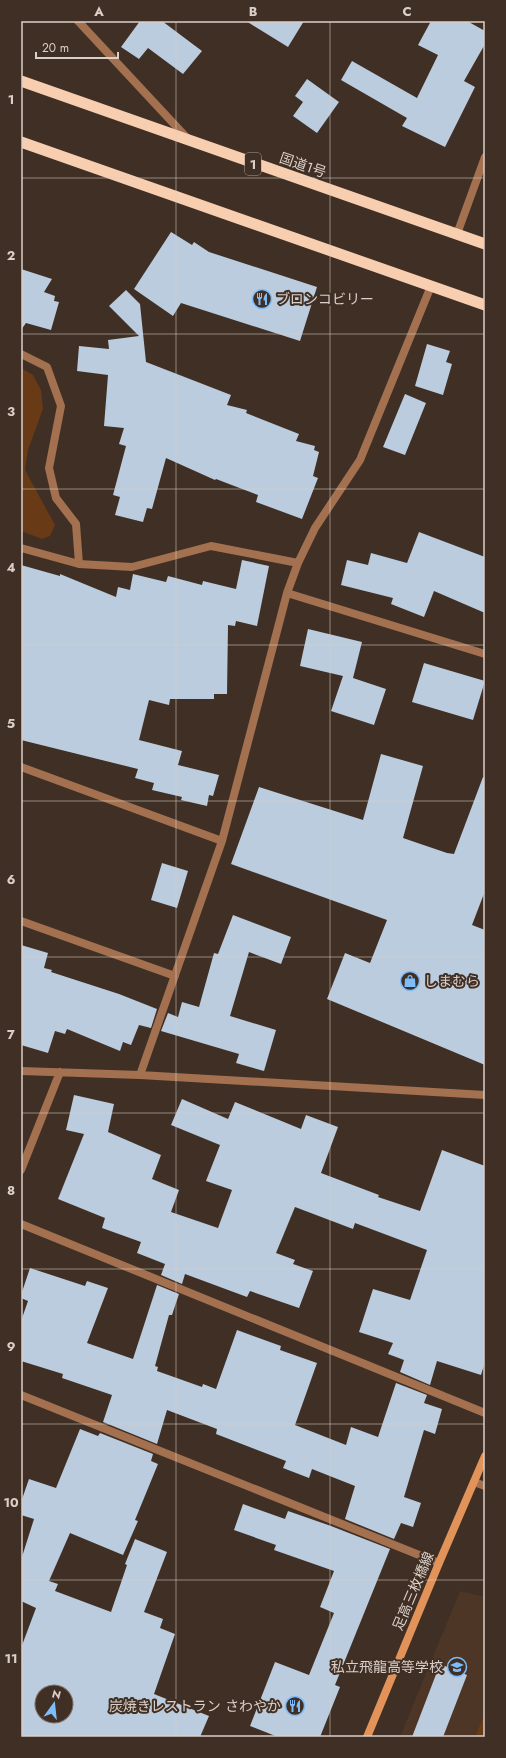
<svg xmlns="http://www.w3.org/2000/svg" width="506" height="1758" viewBox="0 0 506 1758" font-family="Jost,'Noto Sans JP',sans-serif">
  <style>
    .built { fill: #4d3626 }
    .green { fill: #683a15 }
    .building { fill: #baccde; fill-rule: evenodd }
    .lines { fill: none; stroke-linecap: round; stroke-linejoin: round }
    .minor { stroke: #a3714f; stroke-width: 8 }
    .secondary { stroke: #e29359; stroke-width: 8 }
    .trunk { stroke: #f8ceb0; stroke-width: 11 }
    .grid { fill: none; stroke: #dbd0c9; stroke-width: 1; stroke-opacity: 0.55 }
    .labels { text-anchor: middle; stroke-width: 4; stroke-linejoin: round; paint-order: stroke }
    .shield { fill: #402f24; stroke: #aca098; stroke-width: 1 }
    .shield-label { font-size: 13px; font-weight: bold; fill: #dbd0c9 }
    .street-label { font-size: 14px; fill: #dbd0c9; stroke: #402f24 }
    .poi-label { font-size: 14px; fill: #dbd0c9; stroke: #402f24; text-anchor: start }
    .neatline { fill: none; stroke: #dbd0c9; stroke-width: 1.5 }
    .grid-label { font-size: 13px; text-anchor: middle; font-weight: bold; fill: #dbd0c9 }
  </style>
  <rect width="100%" height="100%" fill="#402f24"/>
  <path class="built" d="M460,1591L485,1597V1737H400Z"/>
  <path class="green" d="M21,368L33,375L41,390L43,409L28,450L25,470L55,525L50,536L42,539L21,531Z
    M485,1713V1737H475Z"/>
  <path class="building" d="M140,21H162L202,51L183,74L148,48L139,59L121,47Z
    M246,21H304L288,47Z
    M431,21H467L485,31V44L464,81L475,87L445,147L402,126L407,118L341,80L352,61L417,98L438,55L418,45Z
    M307,79L339,102L317,133L293,116L303,102L295,96Z
    M171,232L192,245L194,242L209,252L317,287L300,341L181,303L173,316L134,289Z
    M21,269L52,279L44,292L55,296L54,301L59,302L51,330L26,323L21,330Z
    M126,290L140,304L146,362L231,395L227,405L247,410L246,413L299,434L296,441L315,446L314,450L319,452L313,476L318,478L302,519L256,502L258,495L216,479L215,480L166,458L152,509L147,508L143,522L115,515L120,497L113,495L126,446L119,444L124,428L104,426L108,375L77,371L79,346L109,349L108,340L139,336L109,306Z
    M427,344L450,351L446,362L452,364L443,395L415,386Z
    M405,394L426,403L405,455L383,447Z
    M419,532L485,557V613L434,591L424,617L391,604L393,598L341,585L347,560L368,565L371,553L407,563Z
    M242,560L269,566L257,626L236,621L235,626L228,625L227,694H214V699H170L169,705L149,700L139,740L182,751L178,765L219,775L213,796L209,795L207,806L181,800L182,797L152,790L154,783L135,778L138,769L21,740V565L60,576V574L116,597L118,587L130,590L133,574L166,582L168,576L202,585L203,581L236,589Z
    M308,629L362,642L353,678L386,689L374,725L331,711L343,676L300,666Z
    M424,663L485,681L473,720L412,702Z
    M381,754L423,766L403,838L447,853L454,854L483,777L485,778V891L472,925L485,930V1065L327,999L345,953L370,963L387,920L231,864L259,787L363,820Z
    M162,863L188,871L177,908L151,900Z
    M233,915L291,937L281,964L249,952L230,1016L276,1030L264,1071L236,1063L239,1054L161,1031L168,1013L178,1017L182,1002L199,1007L214,953L218,954Z
    M21,945L48,953L44,968L52,970L51,972L119,994L157,1009L151,1028L139,1025L131,1045L123,1042L120,1051L67,1029L65,1034L55,1031L48,1053L21,1045Z
    M74,1095L114,1104L108,1132L161,1155L152,1179L179,1190L171,1212L218,1228L232,1190L206,1181L220,1145L171,1125L182,1099L228,1119L235,1102L301,1129L306,1115L338,1127L321,1173L379,1195L378,1197L420,1211L442,1150L485,1166V1362L481,1375L437,1361L430,1385L400,1372L404,1360L388,1354L393,1343L359,1332L373,1289L410,1300L427,1250L355,1223L353,1229L295,1207L276,1253L295,1260L293,1264L313,1271L299,1308L250,1291L247,1297L185,1274L182,1284L161,1275L165,1264L137,1253L141,1242L102,1228L105,1218L58,1199L84,1134L66,1130Z
    M30,1268L85,1286L87,1281L108,1288L87,1343L133,1359L157,1285L179,1294L172,1315H169L155,1366L158,1367L157,1371L202,1387L203,1384L216,1389L237,1330L281,1346L280,1350L317,1363L295,1425L346,1445L351,1427L378,1437L396,1383L427,1395L424,1403L442,1409L435,1434L424,1430L404,1497L421,1503L413,1527L401,1523L394,1539L345,1519L355,1486L312,1469L309,1478L283,1468L286,1461L216,1434L217,1429L167,1410L157,1444L103,1422L112,1395L62,1378L63,1374L21,1361V1321L28,1301L21,1298V1295Z
    M80,1429L98,1436L100,1433L153,1454L151,1461L158,1464L135,1520L138,1521L123,1555L70,1533L49,1581L58,1584L55,1591L111,1612L127,1565L125,1564L135,1539L167,1552L144,1612L163,1619L160,1628L175,1634L154,1694L209,1716L200,1737H21V1648L36,1608L21,1601V1560L34,1519L21,1515V1502L29,1479L56,1488ZM42,1692H66V1716H42Z
    M243,1504L285,1519L288,1511L331,1526L390,1549L335,1685L340,1687L320,1737H278L250,1726L275,1662L309,1675L334,1613L320,1607L334,1571L274,1550L276,1545L234,1530Z
    M440,1664L467,1675L443,1737H412Z"/>
  <g class="lines">
    <path class="minor" d="M78,21L188,139
      M457,234L485,157
      M21,354L47,367L61,406L49,468L56,498L76,524L79,564
      M21,548L79,564L132,567L211,546L298,563
      M287,593L485,654
      M21,767L222,841
      M21,921L175,976
      M21,1071L140,1075L485,1095
      M140,1075L222,841L287,593L298,563L315,528L360,460L431,286
      M21,1170L60,1072
      M21,1224L485,1413
      M21,1395L439,1563
      M474,1482L485,1486"/>
    <path class="secondary" d="M367,1737L439,1563L485,1456"/>
    <path class="trunk" d="M21,81L485,244
      M21,142L485,305"/>
  </g>
  <path class="grid" d="M176,21V1737M330,21V1737M21,178H485M21,334H485M21,489H485M21,645H485M21,801H485M21,957H485M21,1113H485M21,1269H485M21,1424H485M21,1580H485"/>
  <defs>
    <symbol id="restaurant-ring" viewBox="-11 -11 22 22"><circle r="9.5" fill="#402f24" stroke="#7fbdfa" stroke-width="1.5"/><path d="M-5-6h1v4h1v-4h1v4h1v-4h1v5L-1.5 .5V6h-2V.5L-5-1ZM5-6V6H3V1.5H1.5Q1.5-4 5-6Z" fill="#7fbdfa"/></symbol>
    <symbol id="shop-ring" viewBox="-11 -11 22 22"><circle r="9.5" fill="#402f24" stroke="#7fbdfa" stroke-width="1.5"/><path d="M-5-2.5h2.3a2.7 3.5 0 0 1 5.4 0H5L5.5 6h-11ZM-1.5-2.5h3a1.5 2.3 0 0 0-3 0Z" fill="#7fbdfa"/></symbol>
    <symbol id="school-ring" viewBox="-11 -11 22 22"><circle r="9.5" fill="#402f24" stroke="#7fbdfa" stroke-width="1.5"/><path d="M0-5L7-2L0 1L-7-2ZM-4 1L0 2.5L4 1V4Q0 6-4 4Z" fill="#7fbdfa"/></symbol>
  </defs>
  <g fill-rule="evenodd">
    <use href="#restaurant-ring" x="251" y="288" width="22" height="22"/>
    <use href="#shop-ring" x="399" y="970" width="22" height="22"/>
    <use href="#school-ring" x="446" y="1656" width="22" height="22"/>
    <use href="#restaurant-ring" x="284" y="1695" width="22" height="22"/>
  </g>
  <g class="labels">
    <rect class="shield" x="245" y="153" width="16" height="22" rx="3"/>
    <g class="shield-label">
      <text x="253" y="169">1</text>
    </g>
    <g class="street-label">
      <text transform="translate(303 165) rotate(19)" y="5">国道1号</text>
      <text transform="translate(413 1591) rotate(-67)" y="5">足高三枚橋線</text>
    </g>
    <g class="poi-label">
      <text x="276" y="304">ブロンコビリー</text>
      <text x="424" y="986">しまむら</text>
      <text x="443" y="1672" text-anchor="end">私立飛龍高等学校</text>
      <text x="281" y="1711" text-anchor="end">炭焼きレストラン さわやか</text>
    </g>
  </g>
  <rect width="506" height="1758" fill="none" stroke="#402f24" stroke-width="44"/>
  <g transform="translate(54 1704) rotate(15)"><circle r="19" fill="#402f24" stroke="#7e6f66"/>
  <path d="M0-3L7 15L0 10L-7 15Z" fill="#7fbdfa"/>
  <text y="-6" font-size="11" font-weight="bold" text-anchor="middle" fill="#dbd0c9">N</text>
  </g>
  <path d="M36 52v6h82v-6" fill="none" stroke="#dbd0c9" stroke-width="2"/>
  <text x="42" y="52" font-size="12" fill="#dbd0c9" stroke="#402f24" stroke-width="3" paint-order="stroke">20 m</text>
  <rect x="22" y="22" width="462" height="1714" class="neatline"/>
  <g class="grid-label">
    <text x="99" y="16">A</text>
    <text x="253" y="16">B</text>
    <text x="407" y="16">C</text>
    <text x="11" y="104">1</text>
    <text x="11" y="260">2</text>
    <text x="11" y="416">3</text>
    <text x="11" y="572">4</text>
    <text x="11" y="728">5</text>
    <text x="11" y="884">6</text>
    <text x="11" y="1039">7</text>
    <text x="11" y="1195">8</text>
    <text x="11" y="1351">9</text>
    <text x="11" y="1507">10</text>
    <text x="11" y="1663">11</text>
  </g>
</svg>
